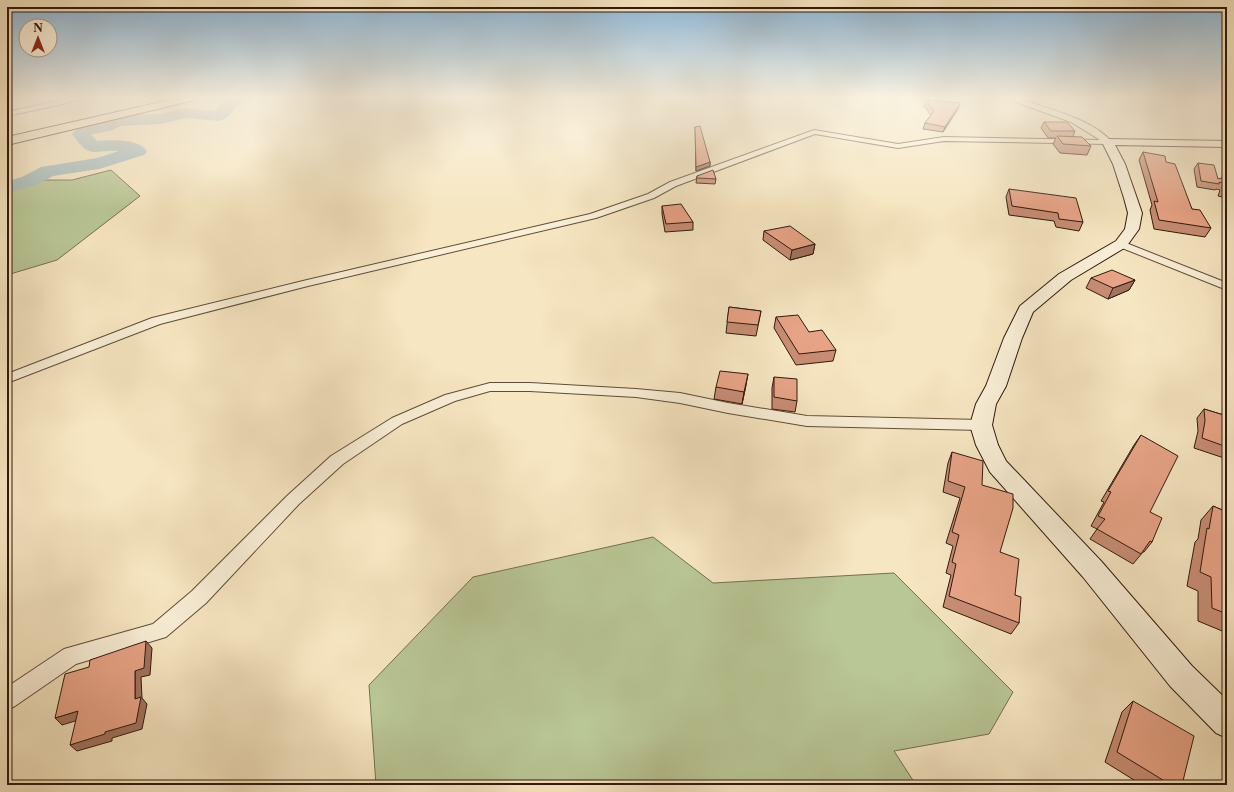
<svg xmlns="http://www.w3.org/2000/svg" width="1234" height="792" viewBox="0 0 1234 792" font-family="'Libre Caslon Text',serif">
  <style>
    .green { fill: #b9c695; stroke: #757050 }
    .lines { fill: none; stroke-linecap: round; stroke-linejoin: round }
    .river { fill: #a4bcbf; fill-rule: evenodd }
    .street-casing { stroke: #624c39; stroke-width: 2 }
    .secondary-casing { stroke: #31190c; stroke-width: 2 }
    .primary-casing { stroke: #31190c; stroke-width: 2 }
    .street { fill: #f9efd7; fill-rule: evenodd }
    .secondary { fill: #f9efd7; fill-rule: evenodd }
    .primary { fill: #f6e6c1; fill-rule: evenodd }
    .wall { fill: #c88d74; stroke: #31190c }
    .shaded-wall { fill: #a2735e; stroke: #31190c }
    .building { fill: #e8a487; stroke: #31190c }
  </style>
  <rect width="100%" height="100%" fill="#f6e6c1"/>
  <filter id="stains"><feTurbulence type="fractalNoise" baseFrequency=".005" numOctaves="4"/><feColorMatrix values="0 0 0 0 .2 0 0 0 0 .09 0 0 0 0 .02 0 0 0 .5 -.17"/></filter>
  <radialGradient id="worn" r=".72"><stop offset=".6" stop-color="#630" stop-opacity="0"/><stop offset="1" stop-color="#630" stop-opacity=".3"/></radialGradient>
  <path class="green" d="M111,170L140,196L57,260L7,275V183L22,180H72Z
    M653,537L713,583L894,573L1013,692L989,734L894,751L916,785H376L369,685L473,577Z"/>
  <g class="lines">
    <path class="river" d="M232,97H251L248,100L235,107L232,113L225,119L219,121L186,118L160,124L121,126L110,131L92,134L91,135L97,141C110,140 138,138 147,151L144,155L99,169L53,176L36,185L7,193V181L22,177L41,167L97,158L119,151C92,149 91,161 72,134L81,126L129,115L160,114L186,108L215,111L223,101Z"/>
    <defs>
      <path id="street" d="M76,97H85L63,104L7,116V112Z
        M1008,97H1016C1045,109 1090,117 1112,142L1108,144L944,141L898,148L815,134L676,186L654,198L596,218L308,286L160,324L7,383V374L152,318L307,280L590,214L648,194L670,182L814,130L898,144L944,137L1100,140L1071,122L1021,104Z
        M1121,241L1227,283V290L1117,246L1116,244L1117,242Z
        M490,383H530L636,389L680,393L728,403L807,416L981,420L986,421L988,425L986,429L981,430L807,426L728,413L680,403L636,397L530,391H490L455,401L402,424L343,464L299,504L206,603L166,637L76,664L15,706L7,710V687L64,649L153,624L192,591L287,496L331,456L392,418L445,395Z"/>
      <path id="secondary" d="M1108,139L1227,141V147L1115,145L1125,164L1142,213L1139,229L1126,247L1071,280L1033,312L1022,338L1006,386L996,404L992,425L998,445L1006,461L1101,561L1192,666L1227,700V738L1216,733L1170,686L1083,577L990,472L976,445L970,425L976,404L986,386L1004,338L1020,306L1059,274L1116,241L1125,229L1128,213L1124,198L1113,164L1102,142Z"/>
      <path id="primary" d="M183,97H200L195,100L7,145V137Z"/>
    </defs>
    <use href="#street" class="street-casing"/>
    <use href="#secondary" class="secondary-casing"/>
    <use href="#primary" class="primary-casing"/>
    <use href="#street" class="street"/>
    <use href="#secondary" class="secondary"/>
    <use href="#primary" class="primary"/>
  </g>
  <path class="wall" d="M926,100L960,103L958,109L943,132L923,129L925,123L931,115L924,106Z
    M1044,122L1075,131L1073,136L1091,146L1087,155L1060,153L1053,144L1056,138H1048L1041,128Z
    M695,127L710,162V166L696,171Z
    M1143,152L1166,162L1192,209L1211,228L1205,237L1154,229L1150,210L1152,205L1139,160Z
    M1198,163L1218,179L1227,177V198L1218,196L1220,190L1216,189L1215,190L1197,187L1194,169Z
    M697,176L716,179L715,184L696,183Z
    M1009,189L1083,222L1079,231L1056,227L1054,221L1009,215L1006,197Z
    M662,206L693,222V230L665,232L662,214Z
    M764,231L815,244L813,254L790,260L763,240Z
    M1091,278L1135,280L1129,290L1108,299L1086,288Z
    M729,307L761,311L756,336L726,333Z
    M776,317L809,332L836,350L833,361L796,365L774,328Z
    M774,377L797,401L795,412L772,409V388Z
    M746,385L742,404L714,399L716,387Z
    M1204,409L1227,416V459L1194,448L1198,431L1197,418Z
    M1141,435L1150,512L1152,542L1144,552H1143L1133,564L1090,539L1097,529L1091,526L1104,502L1101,501L1134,445Z
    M952,452L982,485L1000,552L1015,595L1019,623L1011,634L943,607L951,575L946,573L953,546L946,543L960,498L943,492L948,463Z
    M1213,506L1227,512V633L1198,621V591L1187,586L1195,542L1198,539L1201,520Z
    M1133,701L1182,785H1142L1105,762L1122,712Z"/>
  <path class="shaded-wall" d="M960,103L958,109L943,132L945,127Z
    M710,162V166L696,171V167Z
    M815,244L813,254L790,260L792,250Z
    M1135,280L1129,290L1108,299L1113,288Z
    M748,374L746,385L742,404L744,392Z
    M146,641L152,648L150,675L141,677L142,698L147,704L142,729L112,738V741L77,751L70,745L105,732L135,699V671Z
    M78,711L85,718L62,725L55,718Z"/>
  <path class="building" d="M926,100L960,103L945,127L925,123L934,111Z
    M1044,122H1067L1075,131H1051Z
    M700,126L710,162L696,167L695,127Z
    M1057,136L1082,137L1091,146L1063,144Z
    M1143,152L1165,156L1166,162L1175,164L1192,209L1200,210L1211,228L1159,220L1154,201L1158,202Z
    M1198,163L1214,165L1218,179L1227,177V190L1222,189L1223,183L1219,182V184L1201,181Z
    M713,170L716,179L697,178V176Z
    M1009,189L1076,198L1083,222L1059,219L1058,213L1012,206Z
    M681,204L693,222L666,224L662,206Z
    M790,226L815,244L792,250L764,231Z
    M1112,270L1135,280L1113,288L1091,278Z
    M729,307L761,311L758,325L727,322Z
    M798,315L809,332L822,330L836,350L799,354L776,317Z
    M720,371L748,374L744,392L716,387Z
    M774,377L797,379V401L774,397Z
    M1204,409L1227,416V447L1202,438L1205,421Z
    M1141,435L1178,456L1150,512L1162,518L1152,542L1150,541L1141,554L1097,529L1105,519L1098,516L1111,492L1108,491Z
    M952,452L983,461L982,485L1013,494V508L1000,552L1019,559L1015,595L1021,597L1019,623L949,596L956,564L952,562L959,535L952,532L965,487L948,481Z
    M1213,506L1227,512V614L1212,608L1211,577L1200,572L1207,528L1209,529Z
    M146,641L144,668L135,671V699L141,697L136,723L105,732V734L70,745L78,711L55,718L65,674L89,667L90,660Z
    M1133,701L1194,736L1182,785H1171L1117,752Z"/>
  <linearGradient id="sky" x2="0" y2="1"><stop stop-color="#8db7d8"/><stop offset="0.47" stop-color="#fbf4e3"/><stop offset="1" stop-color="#fbf4e3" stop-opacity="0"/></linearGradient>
  <rect width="1234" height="208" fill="url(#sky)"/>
  <rect width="1234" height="792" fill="none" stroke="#f6e6c1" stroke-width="24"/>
  <rect x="8" y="8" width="1218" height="776" fill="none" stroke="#31190c" stroke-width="2"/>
  <rect x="12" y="12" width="1210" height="768" fill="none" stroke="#31190c"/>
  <g transform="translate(38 38)"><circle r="19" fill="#f9efd7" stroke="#a99986"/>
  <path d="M0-3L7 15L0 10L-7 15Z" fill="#8f2418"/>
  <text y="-6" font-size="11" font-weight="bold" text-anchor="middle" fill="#31190c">N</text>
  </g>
  <rect width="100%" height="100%" filter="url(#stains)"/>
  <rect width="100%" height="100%" fill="url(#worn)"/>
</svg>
